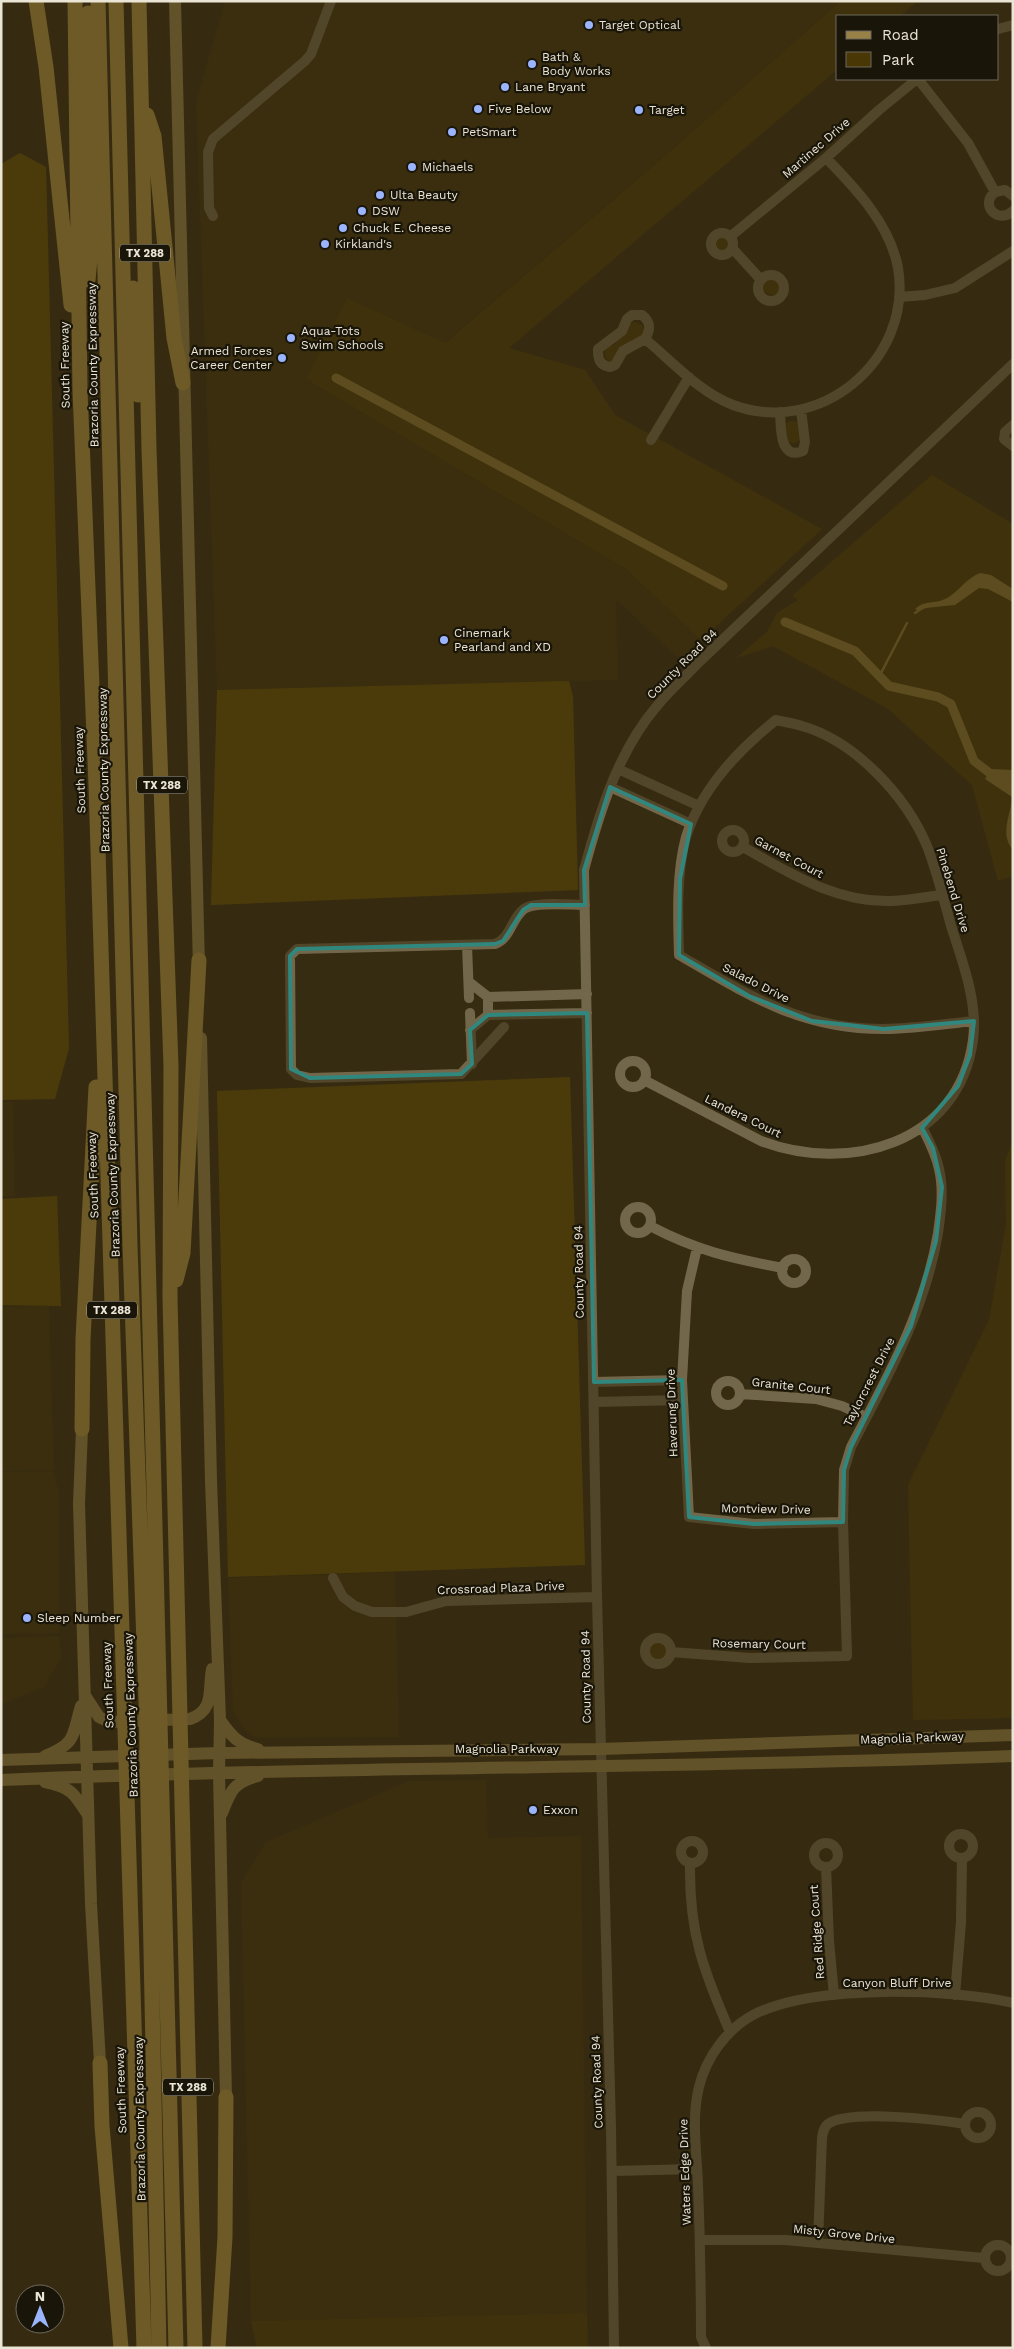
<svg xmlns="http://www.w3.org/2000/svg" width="1014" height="2349" viewBox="0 0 1014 2349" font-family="'Work Sans',sans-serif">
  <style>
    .built { fill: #3f310e }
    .green { fill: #493805 }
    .forest { fill: #674f04 }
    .water { fill: #8c7332 }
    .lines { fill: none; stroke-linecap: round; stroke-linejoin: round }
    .stream { stroke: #8c7332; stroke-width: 2.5 }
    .canal { stroke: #8c7332; stroke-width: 9 }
    .minor { stroke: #73674b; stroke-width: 10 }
    .major { stroke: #988147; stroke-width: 12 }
    .highway { stroke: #b19344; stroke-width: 15 }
    .marked { fill: none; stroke: #30877d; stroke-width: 4; stroke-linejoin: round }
    .poi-dot { fill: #9ab5fd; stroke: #191509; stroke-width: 2 }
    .labels { text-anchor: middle; stroke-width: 4.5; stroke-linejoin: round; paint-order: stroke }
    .shield { fill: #191509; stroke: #aca798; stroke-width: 1 }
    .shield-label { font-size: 11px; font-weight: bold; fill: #ebe5d5 }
    .poi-label { font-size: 12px; fill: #ebe5d5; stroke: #191509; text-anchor: start }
    .street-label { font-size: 12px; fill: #ebe5d5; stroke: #191509 }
  </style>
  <rect width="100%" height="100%" fill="#362c11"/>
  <path class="built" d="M225,1H841L658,162L444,343L347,298L306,379L626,569L701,640L684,664L616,599L618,680L217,690L196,102Z
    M1,1102H13L15,1196H1Z
    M49,1306L54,1470L1,1471V1307Z
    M53,1471L59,1492V1633L1,1634V1472Z
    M395,1572L399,1737L256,1738L242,1726L233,1711L228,1578Z
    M59,1636L62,1657L44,1687L1,1704V1638Z
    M486,1780L488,1838L581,1836L587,2313L251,2321L241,1883L266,1842L409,1781Z"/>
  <path class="green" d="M841,1H918L900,16H838V69L509,348L585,370L615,415L822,529L701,640L626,569L306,379L347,298L445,343L658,162Z
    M712 244a11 11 0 1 1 22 0a11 11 0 1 1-22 0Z
    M762 284a11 11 0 1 1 22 0a11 11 0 1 1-22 0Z
    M635,322L642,325L645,332C639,342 634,356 622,356L624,360C614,368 602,361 605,348L612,344L613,346L628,323Z
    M791,421L798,422L802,439L795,443L788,442L784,424Z
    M932,475L1013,524V876L998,881L972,785L887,708L773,646L736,658L767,632L777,613L798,600L792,596Z
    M1013,1141V1718L913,1720L908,1485L989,1320L1006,1224L1005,1160Z
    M646 1651a11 11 0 1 1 22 0a11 11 0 1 1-22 0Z
    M587,2313L588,2348H257L251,2321Z"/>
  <path class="forest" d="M20,153L46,167L69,1048L55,1099L1,1100V164Z
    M569,681L573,697L578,890L211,905L217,690Z
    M570,1077L585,1565L228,1577L217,1091Z
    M57,1196L61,1306L1,1305V1199Z"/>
  <path class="water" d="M980,573L991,575L1013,589V602L988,589L979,588L955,605L926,608L919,611L915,609C924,600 935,604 945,599C958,593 965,579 980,573Z
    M991,769L1013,770V850C999,833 1011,816 1012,797L985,779Z"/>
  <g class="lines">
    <path class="stream" d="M915,613L921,609
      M879,677L907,623"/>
    <path class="canal" d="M336,378L723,586
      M785,622L855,651L889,686L938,697L951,704L974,761L1013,791"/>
    <path class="minor" d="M998,29L1013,25
      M918,79L968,143L995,192
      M1013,196L1005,190L995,192C979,205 998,225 1013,211
      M213,216L209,208L208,152L213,139L305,61L311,54L331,1
      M711 244a11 11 0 1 1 22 0a11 11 0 1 1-22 0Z
      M731,236L826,158L879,110L917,79
      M733,249L761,280
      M758 288a13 13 0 1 1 26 0a13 13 0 1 1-26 0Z
      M899,297L925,295L955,288L1013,251
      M632,315H642C651,322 651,329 645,339L623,351L615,365L610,367C599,365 598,359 598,349L622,331L627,319Z
      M645,339C673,362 699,392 733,405C820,437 913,360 898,268C890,224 856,189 826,158
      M780,412C781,427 779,461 803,451L805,442L801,410
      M1013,425L1005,432L1004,439L1013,446
      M651,440L689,377
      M618,769L699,806
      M610,787L691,824
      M722 841a11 11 0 1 1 22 0a11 11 0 1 1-22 0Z
      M743,847C790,873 836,903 892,901C909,900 926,897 942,895
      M467,945L469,998
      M469,982L488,997V1015
      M488,997L587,994
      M470,1013L472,1064
      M504,1027L461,1074L310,1078L297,1075L291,1069L290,956L297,949L495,944C511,938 511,919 524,909C534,901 571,905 585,905
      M470,1030L488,1015L587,1013
      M620 1074a13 13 0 1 1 26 0a13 13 0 1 1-26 0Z
      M644,1080L761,1141C848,1174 959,1144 973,1040C978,1003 963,963 952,929C944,901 937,872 927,846C906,796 855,741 802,726C793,723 784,722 776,720C737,751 701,789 686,837C676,873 678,918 679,955C748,995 800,1029 883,1029C913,1029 944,1024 974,1021
      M625 1220a13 13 0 1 1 26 0a13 13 0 1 1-26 0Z
      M650,1226C698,1251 730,1258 783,1268
      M697,1248L687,1291L682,1380L689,1517L754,1524L843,1522
      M782 1271a12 12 0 1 1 24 0a12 12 0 1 1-24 0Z
      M716 1393a12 12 0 1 1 24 0a12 12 0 1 1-24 0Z
      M594,1382L682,1380
      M740,1394L816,1399L842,1406L866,1417
      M594,1402L683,1400
      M333,1578L343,1597L355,1606L372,1612H406L446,1601L597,1597
      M645 1651a13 13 0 1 1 26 0a13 13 0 1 1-26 0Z
      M671,1652L750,1658L847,1656L843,1522L844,1470L851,1447C887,1378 925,1311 938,1233C941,1212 944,1190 939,1169C936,1154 929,1141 922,1127
      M949 1846a12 12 0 1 1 24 0a12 12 0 1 1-24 0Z
      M681 1852a11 11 0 1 1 22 0a11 11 0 1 1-22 0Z
      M814 1855a12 12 0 1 1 24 0a12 12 0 1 1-24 0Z
      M690,1864C689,1934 703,1968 730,2032
      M826,1867L829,1941L834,1995
      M955,1995L961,1922L962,1858
      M965 2125a13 13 0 1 1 26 0a13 13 0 1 1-26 0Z
      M612,2171L697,2169
      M700,2240H785L984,2258
      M818,2242L822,2138C823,2133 823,2128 828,2124C849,2109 939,2120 965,2124
      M985 2258a13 13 0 1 1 26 0a13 13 0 1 1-26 0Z
      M614,2348L611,2128L597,1597L584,870C599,814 618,751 657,706C669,691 684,678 697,664L1013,364
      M706,2348L701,2337C701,2286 700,2236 698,2185C697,2154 691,2118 699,2087C706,2058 727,2028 755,2014C813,1985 949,1988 1013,2003"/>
    <path class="major" d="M175,1L199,968
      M201,1038L211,1481L220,1720L219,1773L226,2097
      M82,1429L79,1504L91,1904L100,2063
      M86,1697L99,1717L109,1722L190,1719C215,1710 208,1691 212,1669
      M220,1720C231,1736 239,1745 258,1749
      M45,1756C77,1743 72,1736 81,1706
      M1,1760L219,1753L601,1749L1013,1735
      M1,1780C338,1766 676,1769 1013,1756
      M45,1782C71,1787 75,1794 88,1815
      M222,1813C231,1790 233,1783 258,1776"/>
    <path class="highway" d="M36,1L46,67L71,305
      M75,1L80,391L96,785L144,2348
      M98,1L130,1246L146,1700L159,2348
      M116,1L176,2348
      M139,1L149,449L171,1066L170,1298L195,2348
      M88,13L91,248L88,280
      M147,115L154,136L174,338L183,383
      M133,288L138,395
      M176,1280L183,1253L199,960
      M82,1429L83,1339L96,1087
      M100,2063L102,2126L121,2348
      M218,2348L225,2237L226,2097"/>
  </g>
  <path d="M0 0H1014V2349H0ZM610,787L691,824L680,879L679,955L749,996L812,1021L884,1029L974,1021L970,1055L958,1086L922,1128L933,1148L942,1187L936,1241L911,1326L851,1447L844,1470L843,1522L754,1524L689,1517L682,1380L594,1382L587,1013L488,1015L470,1030L472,1064L461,1074L310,1078L291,1069L290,956L297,949L495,944L503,941L523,910L531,905H585L584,870Z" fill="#362c11" fill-opacity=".55" fill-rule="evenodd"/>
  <path class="marked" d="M610,787L691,824L680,879L679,955L749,996L812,1021L884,1029L974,1021L970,1055L958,1086L922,1128L933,1148L942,1187L936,1241L911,1326L851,1447L844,1470L843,1522L754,1524L689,1517L682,1380L594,1382L587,1013L488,1015L470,1030L472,1064L461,1074L310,1078L291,1069L290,956L297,949L495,944L503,941L523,910L531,905H585L584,870Z"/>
  <g class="poi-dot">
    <circle cx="589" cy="25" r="5"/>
    <circle cx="532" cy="64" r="5"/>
    <circle cx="505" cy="87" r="5"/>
    <circle cx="478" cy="109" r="5"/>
    <circle cx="639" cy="110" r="5"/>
    <circle cx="452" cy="132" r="5"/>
    <circle cx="412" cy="167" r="5"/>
    <circle cx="380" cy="195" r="5"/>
    <circle cx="362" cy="211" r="5"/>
    <circle cx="343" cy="228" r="5"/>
    <circle cx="325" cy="244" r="5"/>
    <circle cx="291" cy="338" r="5"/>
    <circle cx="282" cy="358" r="5"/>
    <circle cx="444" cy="640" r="5"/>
    <circle cx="27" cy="1618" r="5"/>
    <circle cx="533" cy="1810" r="5"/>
  </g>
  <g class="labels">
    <g class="shield">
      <rect x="120" y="244.5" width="50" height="17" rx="4"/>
      <rect x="137" y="776.5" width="50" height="17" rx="4"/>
      <rect x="87" y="1301.5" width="50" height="17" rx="4"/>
      <rect x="163" y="2078.5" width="50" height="17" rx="4"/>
    </g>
    <g class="shield-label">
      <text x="145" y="257">TX 288</text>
      <text x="162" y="789">TX 288</text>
      <text x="112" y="1314">TX 288</text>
      <text x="188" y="2091">TX 288</text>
    </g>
    <g class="poi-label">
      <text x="599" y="29">Target Optical</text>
      <text x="542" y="61">Bath &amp;<tspan x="542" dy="14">Body Works</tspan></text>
      <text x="515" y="91">Lane Bryant</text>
      <text x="488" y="113">Five Below</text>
      <text x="649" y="114">Target</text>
      <text x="462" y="136">PetSmart</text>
      <text x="422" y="171">Michaels</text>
      <text x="390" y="199">Ulta Beauty</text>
      <text x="372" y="215">DSW</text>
      <text x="353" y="232">Chuck E. Cheese</text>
      <text x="335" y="248">Kirkland's</text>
      <text x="301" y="335">Aqua-Tots<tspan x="301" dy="14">Swim Schools</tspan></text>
      <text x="272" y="355" text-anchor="end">Armed Forces<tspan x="272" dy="14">Career Center</tspan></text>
      <text x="454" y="637">Cinemark<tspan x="454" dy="14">Pearland and XD</tspan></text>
      <text x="37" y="1622">Sleep Number</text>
      <text x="543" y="1814">Exxon</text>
    </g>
    <g class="street-label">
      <text transform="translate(816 148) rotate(-41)" y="4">Martinec Drive</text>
      <text transform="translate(65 365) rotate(-91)" y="4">South Freeway</text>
      <text transform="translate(93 365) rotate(-91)" y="4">Brazoria County Expressway</text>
      <text transform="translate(682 664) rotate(-45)" y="4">County Road 94</text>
      <text transform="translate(80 770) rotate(-92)" y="4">South Freeway</text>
      <text transform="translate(104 770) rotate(-91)" y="4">Brazoria County Expressway</text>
      <text transform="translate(789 857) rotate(28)" y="4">Garnet Court</text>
      <text transform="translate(953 890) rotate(73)" y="4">Pinebend Drive</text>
      <text transform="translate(756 983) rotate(27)" y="4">Salado Drive</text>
      <text transform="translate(743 1116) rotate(26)" y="4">Landera Court</text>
      <text transform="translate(93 1175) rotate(-92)" y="4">South Freeway</text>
      <text transform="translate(113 1175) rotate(-92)" y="4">Brazoria County Expressway</text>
      <text transform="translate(579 1272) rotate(-91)" y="4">County Road 94</text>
      <text transform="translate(869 1382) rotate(-63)" y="4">Taylorcrest Drive</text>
      <text transform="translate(791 1386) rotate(6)" y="4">Granite Court</text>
      <text transform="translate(672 1413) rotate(-92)" y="4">Haverung Drive</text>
      <text transform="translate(766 1509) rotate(1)" y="4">Montview Drive</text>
      <text transform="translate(501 1588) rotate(-2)" y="4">Crossroad Plaza Drive</text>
      <text transform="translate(759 1644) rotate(1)" y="4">Rosemary Court</text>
      <text transform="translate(586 1677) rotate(-91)" y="4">County Road 94</text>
      <text transform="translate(108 1685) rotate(-92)" y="4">South Freeway</text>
      <text transform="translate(131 1715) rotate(-92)" y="4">Brazoria County Expressway</text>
      <text transform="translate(912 1738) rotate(-2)" y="4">Magnolia Parkway</text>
      <text x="507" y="1753">Magnolia Parkway</text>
      <text transform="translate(817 1932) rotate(-94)" y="4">Red Ridge Court</text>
      <text x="897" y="1987">Canyon Bluff Drive</text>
      <text transform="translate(597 2082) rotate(-92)" y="4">County Road 94</text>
      <text transform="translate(121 2090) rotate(-92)" y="4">South Freeway</text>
      <text transform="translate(140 2119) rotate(-91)" y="4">Brazoria County Expressway</text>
      <text transform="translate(685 2172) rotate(-92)" y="4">Waters Edge Drive</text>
      <text transform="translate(844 2234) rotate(6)" y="4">Misty Grove Drive</text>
    </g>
  </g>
  <rect width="1014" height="2349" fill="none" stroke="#ebe5d5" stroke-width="5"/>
  <rect x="836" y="15" width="162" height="65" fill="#191509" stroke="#6d685b"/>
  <rect x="846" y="31" width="25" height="8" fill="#988147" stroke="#6d685b"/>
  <text x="882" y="40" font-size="15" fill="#ebe5d5">Road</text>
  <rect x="846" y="52" width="25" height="15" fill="#493805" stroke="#6d685b"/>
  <text x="882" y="65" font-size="15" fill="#ebe5d5">Park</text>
  <g transform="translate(40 2309)"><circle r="24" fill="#191509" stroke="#6d685b"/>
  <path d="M0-4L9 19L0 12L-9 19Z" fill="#9ab5fd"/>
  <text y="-8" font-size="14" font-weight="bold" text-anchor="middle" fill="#ebe5d5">N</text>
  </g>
</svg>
